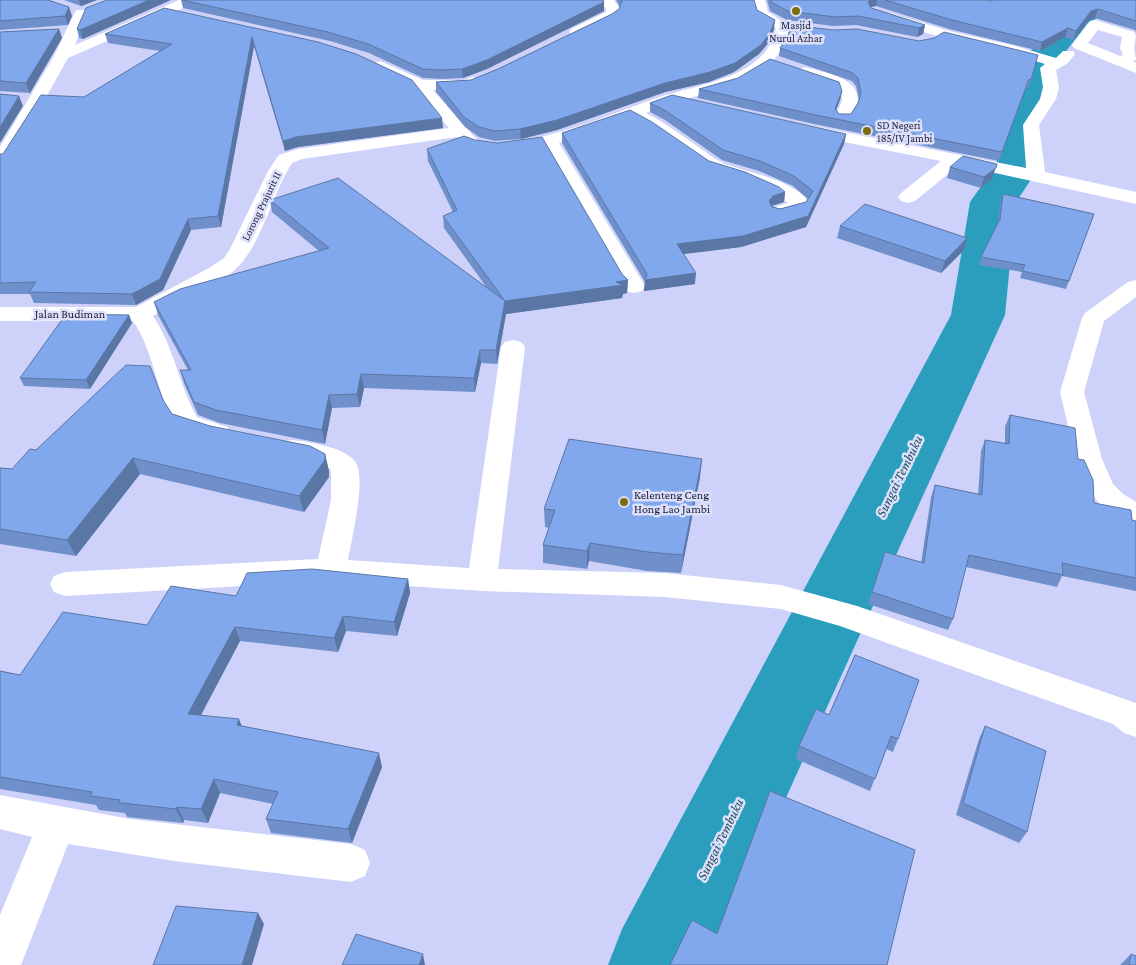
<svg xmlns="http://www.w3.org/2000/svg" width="1136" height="965" viewBox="0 0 1136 965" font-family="'Crimson Pro',serif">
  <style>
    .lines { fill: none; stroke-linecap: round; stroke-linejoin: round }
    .river { fill: #2b9ebd; fill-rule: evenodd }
    .minor { fill: #fff; fill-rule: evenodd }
    .wall { fill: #6f90cb }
    .shaded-wall { fill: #5a76a5 }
    .building { fill: #81a8ec; stroke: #5a76a5 }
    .poi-dot { fill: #7c6e0c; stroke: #dde0fb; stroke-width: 2 }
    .labels { text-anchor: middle; stroke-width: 5; stroke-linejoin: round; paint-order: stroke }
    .far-poi-label { font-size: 11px; fill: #1d1e36; stroke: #dde0fb }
    .far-street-label { font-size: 11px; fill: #1d1e36; stroke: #dde0fb }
    .street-label { font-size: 12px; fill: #1d1e36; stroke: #dde0fb }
    .poi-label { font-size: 12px; fill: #1d1e36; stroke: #dde0fb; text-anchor: start }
    .water-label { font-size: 14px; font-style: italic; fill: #214f5d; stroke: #dde0fb }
  </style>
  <rect width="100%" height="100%" fill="#ced2fa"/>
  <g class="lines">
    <path class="river" d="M1082,0H1123L1118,7L1088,23L1053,68L1058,89L1038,115L1041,165L1016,202L1005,315L710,965H608L622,929L951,315L970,202L997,164L998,114L1020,88L1017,68L1064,9Z"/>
    <path class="minor" d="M179,0H197L195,3L68,58L29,128L6,163L0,164V147L54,56L76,10H86L88,13L75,45Z
      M600,0H614L620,9L617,17L581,35H571L569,32L571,29L606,12V9Z
      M750,0H765L768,12L790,26C781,79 725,88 682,100C670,104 658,108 646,113C664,122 680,134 697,146C705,151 714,159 723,163C748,173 792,179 809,202C804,215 785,219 772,216L769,212L772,208L788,203L778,196L744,181L709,170L652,130L631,118L559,143L645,286L642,291L634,293L626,291L544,147L509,152L503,151L500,147L503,143C521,139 541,138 559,132C593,123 624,109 657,98C697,84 766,79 776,28L757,17L754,4Z
      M890,13L953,32L1012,45L1056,58L1063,51H1073L1075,54L1068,63L1056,70L1059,87L1056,99L1039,125L1045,172L1136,192V204L959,165L915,201L908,203L901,201L898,197L901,193L941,161L803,134L800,130L803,126L809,125L1026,168L1023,125L1040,99L1043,87L1040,68L1045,64L1012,54L943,38L885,20L883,17Z
      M1095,20L1134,32L1136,35L1134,48L1136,60L1133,61L1136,63V73L1074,48L1072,45L1074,42L1090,21ZM1098,30L1122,37L1120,48L1123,55L1120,56L1088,43Z
      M380,61L423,80H463L472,77L478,79L480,82C471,94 446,90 433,90L479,142L476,146C466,148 463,145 457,137L302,159L292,163C272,194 264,238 239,266C223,283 175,304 153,316C174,347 179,385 197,417L227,427L231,433L227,439L218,441L178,429C156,395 155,353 133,321H0V307H136L209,268L224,258L230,249L267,173L276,159L279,155L298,149L449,128L414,88L375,69L372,66L375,63Z
      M805,67C835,75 876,82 849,121H837L835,117L842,101L841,92L828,85L800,75L797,72L800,69Z
      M1136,280V297L1104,321L1084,392L1102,459L1113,484L1123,494L1136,502V522L1117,517L1103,508L1087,488L1076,459L1060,392L1082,318L1085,313L1128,282Z
      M513,340L521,342L525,347L498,569L664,573L781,585L857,606L1136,703V737L1124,733L1113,724L840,626L781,609L664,597L482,591L331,581L65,596L54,592L50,584L54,576L65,572L318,559L331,500V470L316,462L280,454L276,448L280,442C293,438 307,442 321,445C332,447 353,454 357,465C365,485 352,537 348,560L469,568L501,347L505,342Z
      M0,795L130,819L351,844L365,850L370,863L365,876L351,882L174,861L68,844L21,965H0V915L32,837L0,829Z"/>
  </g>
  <path class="wall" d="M0,0L72,16L68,25L0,30Z
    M64,0H97L81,6Z
    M107,0L83,39L79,38L77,29Z
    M181,0L604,2V11L487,69L463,78L442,79L423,78L369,53L330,41L183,8Z
    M616,0H754L757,10L774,29L769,42L759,54L734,72L709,82L665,92L557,130L521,139L495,141L479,137L465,127L436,92V82L471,80L498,69L612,14L619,9L620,7Z
    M767,0H987L991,1L992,0H1136V32L1135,30L1095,18L1089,20L1073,40L1065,37L1040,51L949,29L876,6L871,7V8L925,25L923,34L917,37L856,25L833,26L787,20L770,11Z
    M59,29L62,38L30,93L0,91V32Z
    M105,34L318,42L443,128L298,147L285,151L254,46L221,227L191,230L163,290L136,305L34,303L30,294H0V154H3L84,97L160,51L108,43Z
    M780,48L1031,80L1028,88H1026L999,161L814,124L698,98L699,89L842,91L840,100L836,110L839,114H851L858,103L859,100L856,86L852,81L779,56Z
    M650,103L846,134L844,144L806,227L741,247L683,254L695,284L644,291L645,282L562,143V133L709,161L785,192L784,202L772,206L780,209L806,202L808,199L793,186L759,171L722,160L665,120L650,112Z
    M427,149L622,274L628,280L627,293L623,294L622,298L506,314L497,364L481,363L475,392L364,388L360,407L332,408L325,444L220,423L198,415L184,383L180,370H188L158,315L154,302L319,251L272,212L270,200L487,288L444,228L443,216L453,212L428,161Z
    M950,167L992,179L981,188L947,178Z
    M1003,194L1094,214L1066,289L1020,278L1022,272L979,265L981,257L998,223L1001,201Z
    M840,226L964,250L941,273L837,238Z
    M129,315L132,323L90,389L24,386L20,378Z
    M163,400L172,414L210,426L325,454L329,471V477L304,512L140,474L76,556L0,544V468L12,469L36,450Z
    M1010,415L1078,459L1094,503L1132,520L1136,521V591L1062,576L1057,587L966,567L953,619L948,630L868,604L885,552L921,563L931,497L935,485L978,495L981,451L985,440L1005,444V426Z
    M700,477L681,573L647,571L589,561L587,569L543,563V545L549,528L545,527L544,509Z
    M408,579L410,593L397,636L346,631L338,652L240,641L201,715L382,767L352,843L271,833L266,819L273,804L220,793L208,823L184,820L183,823L127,817L125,813L99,810L96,805L0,789V671L20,675L147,625L236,596Z
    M855,655L898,739L893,752L886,749L870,791L796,759L799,746L829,715Z
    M985,726L1027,832L1019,843L956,815L979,739Z
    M1131,954L1136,965H1120Z"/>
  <path class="shaded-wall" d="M79,0H97L81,6Z
    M149,0H171L83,39L80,30Z
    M870,0H877L876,6L870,7L868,2Z
    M604,2V11L487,69L463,78L462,69Z
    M69,7L72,16L68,25L65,16Z
    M1098,9L1095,18L1089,20L1073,40L1076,31L1091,11Z
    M775,20L774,29L769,42L759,54L734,72L709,82L665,92L557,130L521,139L520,129Z
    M925,25L923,34L917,37L919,28Z
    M1068,28L1065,37L1040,51L1042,42Z
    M59,29L62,38L30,93L26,83Z
    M252,37L254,46L221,227L218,216Z
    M1029,79L1026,88L999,161L1002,152Z
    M842,91L840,100L833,118L835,109Z
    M19,96L23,106L0,143V127Z
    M442,118L443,128L298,147L285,151L283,141L296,137Z
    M846,134L844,144L806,227L741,247L676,255L677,244L808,216Z
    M997,164L992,179L981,188L984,177Z
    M785,192L784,202L771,206L769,201L773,196Z
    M188,219L191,230L163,290L136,305L132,294Z
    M967,238L964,250L941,273L945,261Z
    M696,273L695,284L644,291L645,280Z
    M628,280L627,293L623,294L622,298L506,314L497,364L496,350L505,301Z
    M129,315L132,323L90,389L86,380Z
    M480,350L481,363L475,392L474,378Z
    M361,374L364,388L360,407L357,394Z
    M329,395L332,408L325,444L322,430Z
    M325,454L329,471V477L304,512L299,496Z
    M133,458L140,474L76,556L67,540Z
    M702,459L700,477L681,573L683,555Z
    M590,543L589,561L587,569V551Z
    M408,579L410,593L397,636L394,622Z
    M343,616L346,631L338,652L334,638Z
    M235,627L240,641L194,728L188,714Z
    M239,719L245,734L237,725Z
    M379,753L382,767L352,843L348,829Z
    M214,779L220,793L208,823L201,809Z
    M177,807L184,820L183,823L176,809Z
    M258,913L264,924L252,965H242Z
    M423,954L425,965H419Z"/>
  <path class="building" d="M0,0H48L69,7L65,16L0,21Z
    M107,0H149L80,30L77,29L86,8Z
    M182,0H603L604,2L487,60L462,69L441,70L423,69L368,44L328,32Z
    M621,0H754L757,10L775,20L770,33L761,45L735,63L710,72L665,83L557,120L520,129L495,131L479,127L464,117L436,82L471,80L498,69L612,14L619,9L622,1Z
    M770,0H870L868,2L871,8L925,25L919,28L858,16L835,17L788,11L771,2Z
    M885,0H987L991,1L993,0H1136V21L1098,9L1091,11L1076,31L1068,28L1042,42L952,20Z
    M164,8L318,42L356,54L412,80L442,118L296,137L283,141L252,37L218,216L188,219L160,279L132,294L29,292L36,282L0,283V154H3L41,95L84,97L172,44L105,34Z
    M791,25L834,30L857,29L919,41L934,38L944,32L1038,55L1031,80L1029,79L1002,152L816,115L699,89L738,78L770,59L839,82L842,91L835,109L839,114H851L858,103L861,93L858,78L853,73L780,48L788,36Z
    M59,29L26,83L0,81V32Z
    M0,94L19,96L0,127Z
    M672,95L846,134L808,216L743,236L677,244L696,273L645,280L647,274L562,133L630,110L652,122L709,161L745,172L779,187L785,192L773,196L769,201L772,207L780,209L806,202L813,191L794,176L760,161L723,150L666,111L650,103Z
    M464,136L475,140L497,143L542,137L622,274L628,280L616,282L623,285L505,301L496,350H480L474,378L361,374L357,394L329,395L322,430L216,410L194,402L180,370H191L154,302L180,289L329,248L270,200L338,178L505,301L443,216L457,210L427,149Z
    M963,156L997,164L996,168L984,177L950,167Z
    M1003,194L1094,214L1069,281L1022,271L1025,265L981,257L1000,219Z
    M865,204L967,238L945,261L840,226Z
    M66,314L129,315L86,380L20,378Z
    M126,365L150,366L163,400L172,414L210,426L310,446L325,454V460L299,496L133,458L67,540L0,529V468L12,469L30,449L36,450Z
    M1010,415L1075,428L1078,459L1084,460L1093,480L1094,503L1131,510L1132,520L1136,521V578L1062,563L1063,575L969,555L953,619L872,592L885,552L924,563L935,485L982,495L985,440L1009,444Z
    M569,439L702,459L683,555L648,552L590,543L587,551L543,545L555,510L544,509Z
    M312,569L408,579L394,622L343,616L334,638L235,627L188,714L239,719L237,725L379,753L348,829L266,819L278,792L214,779L201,809L177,807L176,809L122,803H118L120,800L90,796L92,792L0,777V671L20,675L63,612L147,625L171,586L236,596L247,573Z
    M855,655L919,680L898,739L891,736L875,779L799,746L816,709L829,715Z
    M985,726L1046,751L1027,832L963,803Z
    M770,791L915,850L887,965H670L692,920L717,934Z
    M176,906L258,913L242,965H153Z
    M356,934L423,954L419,965H342Z
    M1131,954L1136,956V965H1129Z"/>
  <g class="poi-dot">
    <circle cx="796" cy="11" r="5"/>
    <circle cx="867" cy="131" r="5"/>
    <circle cx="624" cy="502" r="5"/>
  </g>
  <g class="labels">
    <g class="far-poi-label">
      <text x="796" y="29">Masjid<tspan x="796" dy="13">Nurul Azhar</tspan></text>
      <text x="877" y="129" text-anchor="start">SD Negeri<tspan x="877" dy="13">185/IV Jambi</tspan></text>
    </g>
    <g class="far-street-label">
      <text transform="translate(261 206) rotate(-64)" y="4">Lorong Prajurit II</text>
    </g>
    <g class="street-label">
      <text x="70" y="318">Jalan Budiman</text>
    </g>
    <g class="poi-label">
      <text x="634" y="499">Kelenteng Ceng<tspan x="634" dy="14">Hong Lao Jambi</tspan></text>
    </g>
    <g class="water-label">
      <text transform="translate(899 476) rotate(-64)" y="5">Sungai Tembuku</text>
      <text transform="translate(720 839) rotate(-64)" y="5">Sungai Tembuku</text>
    </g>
  </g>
</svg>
